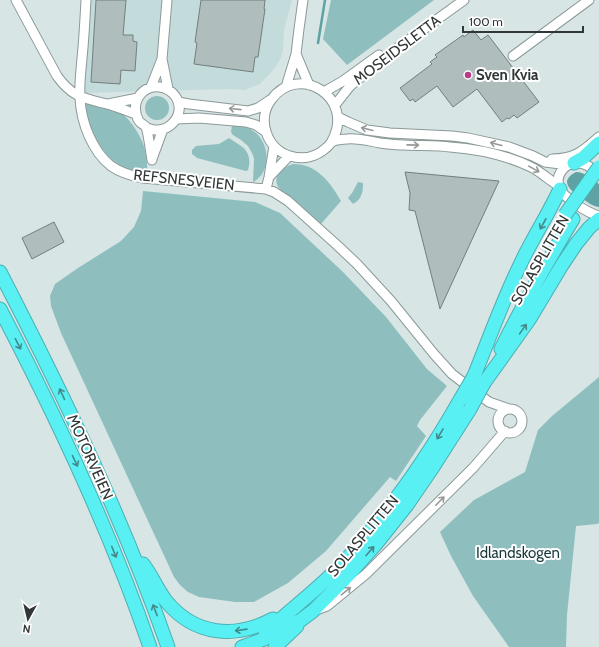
<svg xmlns="http://www.w3.org/2000/svg" width="599" height="647" viewBox="0 0 599 647" font-family="Cabin,sans-serif">
  <style>
    .built { fill: #c3dbdb }
    .green { fill: #8fbebf }
    .water { fill: #5ea2a3 }
    .lines { fill: none; stroke-linecap: round; stroke-linejoin: round }
    .stream { stroke: #5ea2a3; stroke-width: 2.5 }
    .building { fill: #afbdbd; stroke: #727f7f }
    .minor-casing { stroke: #8c9999; stroke-width: 11 }
    .highway-casing { stroke: #4bafb2; stroke-width: 15 }
    .minor { stroke: #fff; stroke-width: 9 }
    .highway { stroke: #59f0f4; stroke-width: 13 }
    .highway-bridge-casing { stroke: #4bafb2; stroke-width: 15; stroke-linecap: butt }
    .highway-bridge { stroke: #59f0f4; stroke-width: 13 }
    .oneway { stroke: #989a9a }
    .oneway2 { stroke: #438a8c }
    .poi-dot { fill: #ba3b87; stroke: #fff; stroke-width: 1.5 }
    .labels { text-anchor: middle; stroke-width: 4; stroke-linejoin: round; paint-order: stroke }
    .street-label { font-size: 15px; fill: #313636; stroke: #fff }
    .poi-label { font-size: 15px; font-weight: bold; fill: #313636; stroke: #fff; text-anchor: start }
    .park-label { font-size: 15px; fill: #183a3b; stroke: #fff }
  </style>
  <rect width="100%" height="100%" fill="#d7e5e5"/>
  <path class="built" d="M82,0H292L284,30L283,50L280,60L274,69L260,84L245,90L229,89L84,93Z"/>
  <path class="green" d="M331,0H434L347,65L323,39Z
    M145 108a12 12 0 1 1 24 0a12 12 0 1 1-24 0Z
    M84,103C95,107 108,107 118,112C124,114 128,119 132,124C144,141 148,153 147,174C107,170 92,139 84,103Z
    M232,125C241,126 249,127 256,133C270,145 271,173 253,182L254,159L253,155L248,146L241,140L233,135L231,132Z
    M229,138C233,141 237,143 241,146C249,151 251,161 248,170L246,171L197,158L192,154V150L196,146L219,144Z
    M293,164C317,164 330,182 341,201L321,224C310,215 300,206 290,197C287,194 282,192 280,189C270,178 282,167 293,164Z
    M358,182L363,183C363,192 362,199 353,204L348,198L352,193Z
    M143,191L255,202L280,213L343,272L386,317L427,369L447,386L420,420L417,426L426,436L396,481L390,477L326,551L288,583L254,602H235L199,597L188,592L180,585L174,577L61,333L51,306L50,296L55,284L78,268L121,241L134,227L141,211Z
    M599,377V523L597,524L576,526L567,615L566,647H509L473,596L451,556L440,532L474,500L525,472L538,430L552,416Z"/>
  <path class="water" d="M576,172C585,172 592,179 599,184V207C592,206 587,202 582,198C571,191 558,181 576,172Z"/>
  <g class="lines">
    <path class="stream" d="M318,43L325,0"/>
  </g>
  <path class="building" d="M96,0H126L123,35H133V41L137,42L135,71L121,70L120,84L91,82Z
    M201,0H265L264,9H265L258,57H255L253,72L194,64L197,43L195,42Z
    M473,30L481,40L488,35L539,102L517,118L514,115L509,119L507,118L502,122L477,89L453,107L437,86L415,102L413,99L410,101L400,88L432,64L430,62L437,57L435,55L463,35L464,37Z
    M405,172L499,181L440,309L415,211L409,210L410,193Z
    M54,222L64,242L32,259L22,238Z"/>
  <g class="lines">
    <defs>
      <path id="minor" d="M16,0L57,76C72,97 83,98 107,104C117,106 126,111 136,114
        M86,0C85,19 84,39 82,58C81,71 79,85 80,98C81,122 92,151 111,166C121,173 132,176 143,178L266,189L274,192L288,201L338,246L357,264L391,301L434,354L452,374L489,402L509,409
        M296,54L309,85
        M513,56L589,0
        M162,59L168,89
        M151,87L162,59L167,0
        M286,87L296,54L299,29L303,0
        M324,92L343,81L379,55
        M178,102L189,104L248,111L258,108L270,100
        M108,104L138,98
        M335,105L350,86L363,75L396,49L464,0
        M338,117L348,122L367,130L390,133L452,136L468,138L509,147L533,156L545,162L568,165
        M177,119L199,118L246,122L256,125L266,132
        M146,128C149,128 152,130 155,130C167,131 177,122 179,111C182,88 149,77 138,98C134,105 135,115 139,121C141,124 145,125 146,127C148,131 151,155 152,160
        M332,141C356,97 298,62 271,100C257,119 266,149 290,156C303,160 316,157 326,148C328,147 330,143 332,142C334,140 344,139 347,139C358,138 369,141 380,143C388,144 396,145 404,145C419,146 435,145 450,147C477,149 506,155 531,167C541,172 549,180 559,186
        M152,159L163,129
        M552,159C575,159 583,151 599,137
        M599,173C593,169 587,164 580,163C566,161 555,174 559,187C563,198 588,213 599,216
        M269,177L289,156
        M266,189L269,177L274,146
        M498 421a12 12 0 1 1 24 0a12 12 0 1 1-24 0Z
        M316,610L327,606L366,574L473,468L505,431"/>
      <path id="highway" d="M574,163L583,158L599,143
        M0,272C63,394 123,518 168,647
        M0,309C57,418 110,530 150,647
        M501,349C523,305 547,262 573,219
        M474,376C489,339 502,302 520,265C532,239 548,215 560,189
        M484,383L529,320L562,265L576,244L589,228L599,219
        M143,564C152,576 157,589 166,601C195,636 235,639 273,619
        M265,631L274,625C295,606 318,589 338,568C353,553 367,536 380,519C410,482 436,442 460,400
        M242,647L264,639L278,631L301,620L313,611L344,580L376,544L407,505L433,467L470,409
        M275,647L297,626"/>
    </defs>
    <use href="#minor" class="minor-casing"/>
    <use href="#highway" class="highway-casing"/>
    <use href="#minor" class="minor"/>
    <use href="#highway" class="highway"/>
    <defs>
      <path id="highway-bridge" d="M565,215L599,167
        M460,400L474,376
        M470,409L484,383"/>
    </defs>
    <use href="#highway-bridge" class="highway-bridge-casing"/>
    <use href="#highway-bridge" class="highway-bridge"/>
  </g>
  <defs><path id="oneway-shaft" d="M-6 0H5M1.5-3L5.5 0L1.5 3" fill="none" stroke-width="1.6" stroke-linecap="round" stroke-linejoin="round"/></defs>
  <g class="oneway">
    <use href="#oneway-shaft" transform="translate(235 109) rotate(-174)"/>
    <use href="#oneway-shaft" transform="translate(367 129) rotate(-166)"/>
    <use href="#oneway-shaft" transform="translate(496 144) rotate(-165)"/>
    <use href="#oneway-shaft" transform="translate(413 145) rotate(1)"/>
    <use href="#oneway-shaft" transform="translate(534 169) rotate(29)"/>
    <use href="#oneway-shaft" transform="translate(440 501) rotate(-45)"/>
    <use href="#oneway-shaft" transform="translate(346 591) rotate(-40)"/>
  </g>
  <g class="oneway2">
    <use href="#oneway-shaft" transform="translate(543 224) rotate(119)"/>
    <use href="#oneway-shaft" transform="translate(523 329) rotate(-55)"/>
    <use href="#oneway-shaft" transform="translate(18 344) rotate(63)"/>
    <use href="#oneway-shaft" transform="translate(62 394) rotate(-115)"/>
    <use href="#oneway-shaft" transform="translate(440 434) rotate(121)"/>
    <use href="#oneway-shaft" transform="translate(75 461) rotate(65)"/>
    <use href="#oneway-shaft" transform="translate(370 551) rotate(-49)"/>
    <use href="#oneway-shaft" transform="translate(114 552) rotate(68)"/>
    <use href="#oneway-shaft" transform="translate(155 610) rotate(-111)"/>
    <use href="#oneway-shaft" transform="translate(241 630) rotate(172)"/>
  </g>
  <circle class="poi-dot" cx="468" cy="75" r="4"/>
  <g class="labels">
    <g class="street-label">
      <text transform="translate(397 50) rotate(-37)" y="5">MOSEIDSLETTA</text>
      <text transform="translate(184 180) rotate(6)" y="5">REFSNESVEIEN</text>
      <text transform="translate(540 260) rotate(-60)" y="5">SOLASPLITTEN</text>
      <text transform="translate(90 457) rotate(66)" y="5">MOTORVEIEN</text>
      <text transform="translate(363 536) rotate(-50)" y="5">SOLASPLITTEN</text>
    </g>
    <g class="poi-label">
      <text x="476" y="80">Sven Kvia</text>
    </g>
    <g class="park-label">
      <text x="518" y="558">Idlandskogen</text>
    </g>
  </g>
  <g transform="translate(28 619) rotate(188)" stroke="#ffffff" stroke-width="3" paint-order="stroke">
  <path d="M0-3L7 15L0 10L-7 15Z" fill="#313636"/>
  <text y="-6" font-size="11" font-weight="bold" text-anchor="middle" fill="#313636">N</text>
  </g>
  <path d="M463 26v6h120v-6" fill="none" stroke="#313636" stroke-width="2"/>
  <text x="469" y="26" font-size="12" fill="#313636" stroke="#ffffff" stroke-width="3" paint-order="stroke">100 m</text>
</svg>
